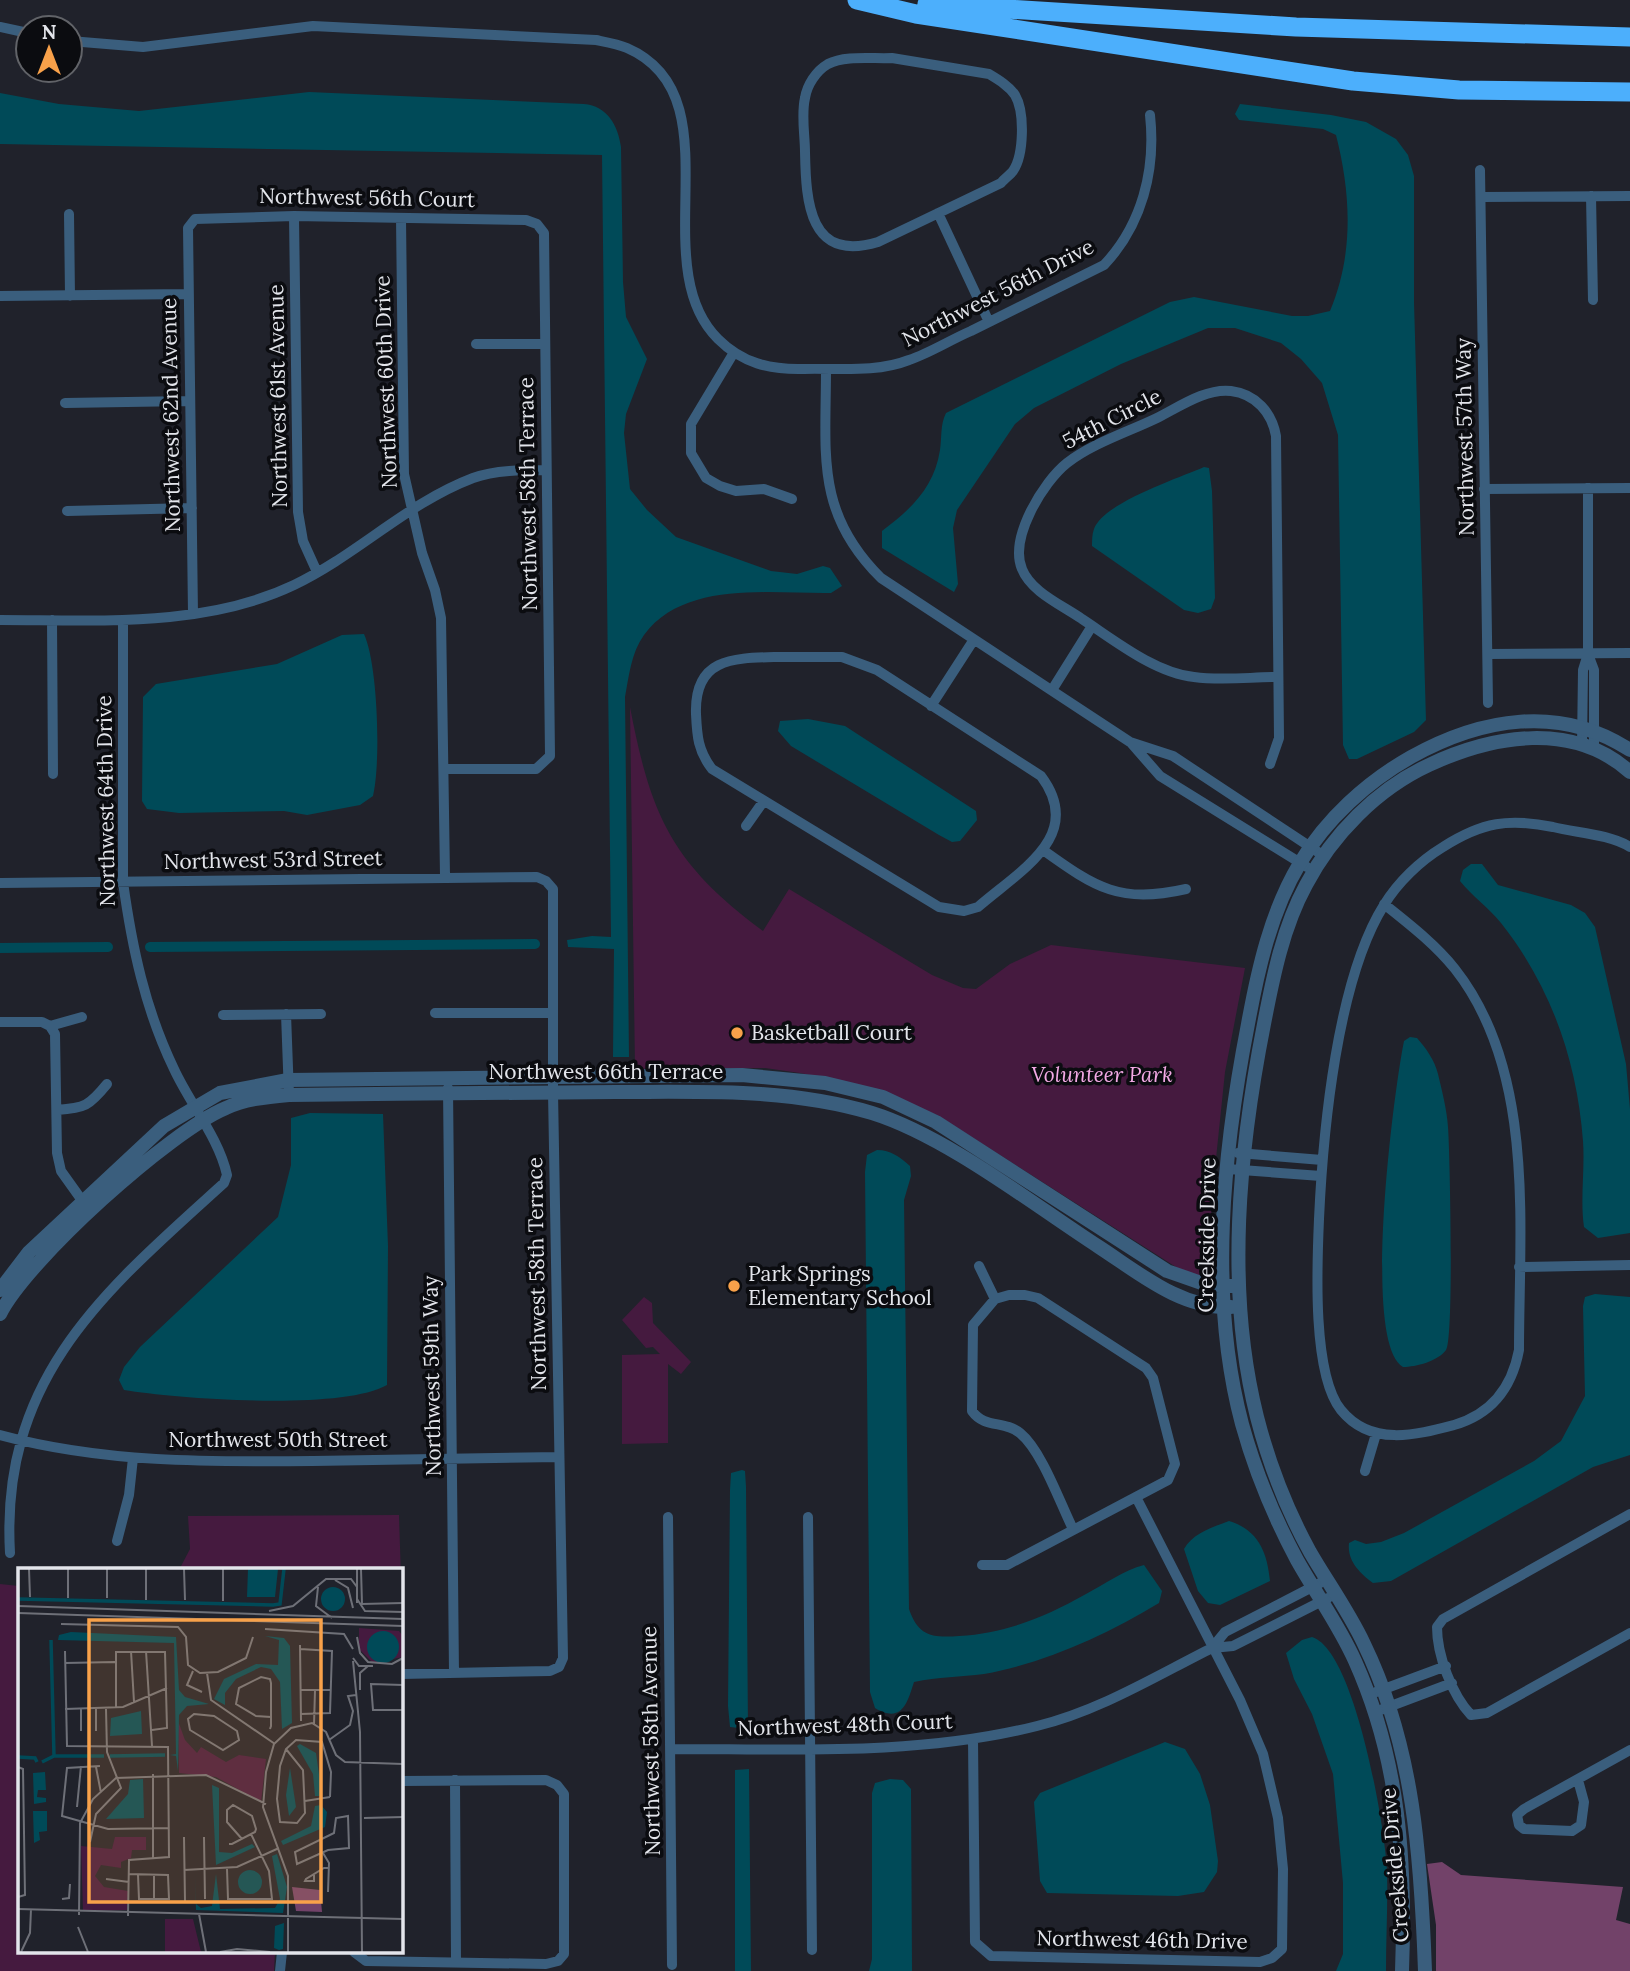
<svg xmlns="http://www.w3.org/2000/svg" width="1630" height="1971" viewBox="0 0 1630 1971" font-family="Lora,serif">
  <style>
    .green { fill: #451a3f }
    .forest { fill: #724269 }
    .water { fill: #004a58 }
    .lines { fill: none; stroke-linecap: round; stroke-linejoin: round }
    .canal { stroke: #004a58; stroke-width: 10 }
    .minor { stroke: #3a5e7d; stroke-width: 10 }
    .tertiary { stroke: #3a5e7d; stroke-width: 14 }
    .motorway { stroke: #4caffc; stroke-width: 19 }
    .poi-dot { fill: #f8a14a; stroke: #0b0c10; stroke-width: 2.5 }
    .labels { text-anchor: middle; stroke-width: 7; stroke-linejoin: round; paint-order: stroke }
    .street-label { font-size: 21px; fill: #e3e5eb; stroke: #0b0c10 }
    .poi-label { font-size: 21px; fill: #e3e5eb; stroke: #0b0c10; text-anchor: start }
    .park-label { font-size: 21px; font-style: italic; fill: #f3a9e5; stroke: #0b0c10 }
    .inset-river { fill: none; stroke: #004a58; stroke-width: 3.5 }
    .inset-road { fill: none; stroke: #6e7078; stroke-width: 2 }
    .view { fill: #f8a14a; fill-opacity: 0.15; stroke: #f8a14a; stroke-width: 3.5 }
    .inset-edge { fill: none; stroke: #e3e5eb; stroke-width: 3.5 }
  </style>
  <rect width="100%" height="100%" fill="#20222b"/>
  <path class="green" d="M630,707C651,817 672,863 763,931L789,889L932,975L963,988L976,989L1010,964L1051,945L1245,968L1225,1072L1212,1197L1208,1275L1200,1277L1187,1274L937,1115L846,1083L800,1073L765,1068L635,1069Z
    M644,1297L652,1303L653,1323L691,1362L681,1374L668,1364V1443L622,1444V1355L660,1354L653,1347L646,1348L622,1320Z
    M399,1515L402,1610L401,1570H179L190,1549L188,1516Z
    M0,1584L19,1586V1952H275L274,1971H0Z"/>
  <path class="forest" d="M1442,1862L1461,1875L1623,1887L1616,1920L1630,1924V1971H1436V1925L1427,1864Z"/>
  <path class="water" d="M309,92L584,104C607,106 618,125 621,147L623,282L626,317L647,359L626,414L624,433L630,489L647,510L676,537L771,571L797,574L823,566L830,568L842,586L831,593C771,594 685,580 644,635C631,653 629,676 625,697L629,1057H613L614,949L568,947L567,940L592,936L611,937L602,155L0,144V93L59,104L139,111Z
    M1240,104L1331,115L1366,122L1396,139L1408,155L1414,176V302L1426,720L1414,732L1357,759H1349L1343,745L1338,435L1322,383L1301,359L1281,343L1235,328H1208L1121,364L1034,408L1015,424L957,510L953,528L958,584L954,592L882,548V531C911,509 934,488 940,450C942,437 940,425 946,413L1170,302L1194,297L1292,316H1308L1330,311C1354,254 1351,194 1336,135L1323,129L1239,120L1235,114Z
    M1204,467L1209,468L1212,491L1215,598L1211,609L1198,613L1184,610L1092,546C1092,541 1092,534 1094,529C1103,503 1179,478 1204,467Z
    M364,634C378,664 381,763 373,796L360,805L307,815L284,811L179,813L147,809L142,801L143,697L156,684L277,664L342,635Z
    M808,719L845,726L976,811L977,820L960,841L952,842L939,835L791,746L778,731L780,721Z
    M1471,864H1482L1498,885L1571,905L1585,913L1595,927L1626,1064L1630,1109V1233L1598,1238L1584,1227C1580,1199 1585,1170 1583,1141C1577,1061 1551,986 1501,923C1489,908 1472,896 1460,881L1463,870Z
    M1410,1037L1417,1038C1426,1048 1435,1061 1438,1074C1442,1091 1447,1110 1448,1127C1450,1152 1454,1339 1446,1350C1438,1361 1416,1367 1403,1367C1361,1343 1394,1090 1404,1041Z
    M310,1113L383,1114L388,1246L387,1385C342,1411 178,1399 124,1390L119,1380L124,1367L140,1347L278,1217L291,1165V1118Z
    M877,1150C891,1150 900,1157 910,1166L911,1176L904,1200L909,1609C918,1636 932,1638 959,1636C1007,1633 1045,1617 1086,1594C1105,1584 1124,1570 1144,1565L1162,1591L1159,1603C1106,1635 1045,1663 984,1674C961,1677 938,1677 914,1682C908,1700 903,1725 875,1708L870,1692L865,1172L867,1155Z
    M1595,1294L1630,1297V1455L1593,1467L1391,1581L1373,1583C1360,1573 1347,1561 1349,1543L1355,1540L1366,1544L1381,1542L1404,1533L1534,1461L1561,1441L1585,1396L1583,1306L1585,1297Z
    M742,1470L745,1471L746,1487L748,1729L730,1727L728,1706L730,1490L731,1473Z
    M1229,1521C1258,1530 1267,1551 1270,1581L1220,1605L1208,1603L1198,1591L1184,1549C1193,1533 1213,1527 1229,1521Z
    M1312,1637C1355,1650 1385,1827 1387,1870C1388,1903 1386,1937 1386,1971H1336L1343,1954V1883L1333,1774L1312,1714L1294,1679L1286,1653L1302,1640Z
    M1165,1742L1185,1749L1200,1774L1210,1805L1218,1861L1217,1872L1204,1892L1178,1896L1047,1893L1040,1881L1034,1802L1040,1793Z
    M749,1769L751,1971H735V1770Z
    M890,1779L903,1780L911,1789L912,1971H869L872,1959V1793L875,1783Z"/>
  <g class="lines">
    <path class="canal" d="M150,947L535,944
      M0,948L108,947"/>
    <path class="minor" d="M0,27L28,33
      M70,41L143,47L313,26L596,40C606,42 618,44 627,48C738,96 642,264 718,339C742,363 770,370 804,369C838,368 876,373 909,360C930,353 950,340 971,331C1015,309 1059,287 1104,265C1142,225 1156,170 1150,115
      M892,58L989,74C999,80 1009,86 1015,95C1025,112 1024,155 1013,171C1010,175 1004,179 1001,183L878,242C809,263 806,202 805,152C805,135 801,115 805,98C807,85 816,71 828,64C845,55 873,59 892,58Z
      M1480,170L1488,703
      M1591,196L1593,300
      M1482,197L1630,196
      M938,213L989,322
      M69,214L70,296
      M294,216L298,512L303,541L317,572
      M401,218L404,474L422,553L435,590L441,618L445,876
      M0,296L188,294
      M476,344H545
      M733,354L691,424V453L706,478L720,486L736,491L764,489L792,499
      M826,369C826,454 815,513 881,578L1130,742L1173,756L1324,856
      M65,403L189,401
      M1484,489L1630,488
      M67,511L192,508
      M193,614L188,228L195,219L294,216L526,220L537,224L544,233L550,756L536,769H444
      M0,620C97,620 204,628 294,585C357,555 407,503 473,478C495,470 523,470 546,470
      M52,620L53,774
      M1488,654L1630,653
      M1588,654L1594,670V749
      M842,657L877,670L1041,776C1086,836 1019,871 978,907L964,911L939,907L712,769C698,751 697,736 696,714C694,657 734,658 778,657C799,657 821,657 842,657Z
      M1052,690L1092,626
      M931,706L973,641
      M1132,744L1160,776L1307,867
      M1582,745L1583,670L1588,654V488
      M1270,764L1279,738L1276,436C1272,413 1256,394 1231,391C1206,388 1179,407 1157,418C1128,432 1093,443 1067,463C1043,482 1009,538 1022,569C1031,592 1062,605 1082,619C1114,640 1155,673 1194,677C1221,681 1251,677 1278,677
      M746,826L763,802
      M1043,850C1096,888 1120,904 1186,889
      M0,883L537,877L546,881L553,889V1092L563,1658L559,1667L550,1671L401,1674
      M1384,904C1409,924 1435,944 1455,969C1536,1072 1519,1226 1519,1350C1512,1387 1492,1414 1454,1425C1416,1435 1371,1447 1341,1410C1312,1374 1317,1265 1319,1219C1323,1131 1337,980 1384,905C1398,882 1420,861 1443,847C1482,822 1509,818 1553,827C1577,833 1609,834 1630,847
      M435,1013H553
      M286,1014L289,1095
      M223,1015L321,1014
      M0,1022H42L50,1026L82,1017
      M50,1026L55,1034L57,1153L61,1171L86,1206
      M448,1088L454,1673
      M57,1110C85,1108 89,1106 107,1084
      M1238,1153L1322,1160
      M1228,1169L1321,1176
      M979,1266L995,1299
      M1519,1267L1630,1265
      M0,1435C103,1463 208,1462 313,1461C395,1460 477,1459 559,1457
      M1365,1471L1376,1434
      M1630,1514L1443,1619L1437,1627C1437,1655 1452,1695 1471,1715L1487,1713L1630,1633
      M668,1517L672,1965
      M808,1517L812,1950
      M117,1541L129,1495L133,1458
      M10,1553C0,1376 106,1290 224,1183L227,1175C219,1138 190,1104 174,1069C145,1009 132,947 123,882V620
      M982,1565H1007L1168,1480L1175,1464L1153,1378L1146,1368L1038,1298L1025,1295H1009L995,1299L973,1325L972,1411C985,1429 1004,1420 1020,1433C1042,1451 1060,1503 1073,1529
      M1212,1648L1225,1632L1320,1583
      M1376,1692L1446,1666
      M1375,1712L1452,1683
      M973,1739L975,1942L991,1956L1260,1962L1272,1958L1282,1949L1283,1869L1278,1818L1263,1754L1240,1700L1136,1497
      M671,1749C792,1749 919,1756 1037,1726C1099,1711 1156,1676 1212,1648L1233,1646L1328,1598
      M455,1780L456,1962
      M1578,1780L1584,1802L1581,1825L1572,1831L1524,1829L1519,1825L1517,1815L1524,1809L1630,1750
      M354,1952L366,1961L546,1964L558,1961L564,1954V1794L557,1785L546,1780L401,1781
      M280,1971L282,1952"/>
    <path class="tertiary" d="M0,1290L29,1252L164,1126L220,1093L288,1080L742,1075L825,1083L883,1097L936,1122L1167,1271L1207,1285L1234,1286
      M0,1314C27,1260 170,1131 226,1108C245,1099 267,1097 289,1095C398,1094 507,1092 616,1092C703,1092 788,1088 872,1113C946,1136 1034,1205 1099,1247C1139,1273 1181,1309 1231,1307
      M1402,1971C1406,1863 1400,1761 1355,1661C1339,1625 1316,1594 1297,1560C1274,1517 1255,1471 1242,1424C1208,1296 1223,1152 1248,1024C1258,969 1271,911 1300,863C1326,819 1367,782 1411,757C1481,718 1560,704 1630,750
      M1425,1971C1421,1858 1414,1747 1364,1644C1349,1612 1328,1583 1310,1552C1287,1510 1269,1464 1257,1417C1225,1290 1239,1151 1264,1024C1273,977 1283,927 1306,885C1332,835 1377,789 1429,765C1493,735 1573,721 1630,772"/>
    <path class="motorway" d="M857,0L916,14L1353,81L1459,90L1630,92
      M927,4L1296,27L1630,37"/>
  </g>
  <g class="poi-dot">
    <circle cx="737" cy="1033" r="7"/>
    <circle cx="734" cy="1286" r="7"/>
  </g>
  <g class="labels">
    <g class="street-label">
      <text transform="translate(367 198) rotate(1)" y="7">Northwest 56th Court</text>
      <text transform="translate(998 293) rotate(-27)" y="7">Northwest 56th Drive</text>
      <text transform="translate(386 382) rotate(-92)" y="7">Northwest 60th Drive</text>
      <text transform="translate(278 396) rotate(-91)" y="7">Northwest 61st Avenue</text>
      <text transform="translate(171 415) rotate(-91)" y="7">Northwest 62nd Avenue</text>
      <text transform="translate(1112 419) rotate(-27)" y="7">54th Circle</text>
      <text transform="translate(1465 437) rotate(-91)" y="7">Northwest 57th Way</text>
      <text transform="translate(528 494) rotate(-91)" y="7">Northwest 58th Terrace</text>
      <text transform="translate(106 801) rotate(-91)" y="7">Northwest 64th Drive</text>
      <text transform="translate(273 860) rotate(-1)" y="7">Northwest 53rd Street</text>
      <text x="606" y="1079">Northwest 66th Terrace</text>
      <text transform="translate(1207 1235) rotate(-89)" y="7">Creekside Drive</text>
      <text transform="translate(537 1274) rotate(-91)" y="7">Northwest 58th Terrace</text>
      <text transform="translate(432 1376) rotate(-91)" y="7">Northwest 59th Way</text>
      <text x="278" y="1447">Northwest 50th Street</text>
      <text transform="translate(845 1725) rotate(-2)" y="7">Northwest 48th Court</text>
      <text transform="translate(651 1741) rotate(-91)" y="7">Northwest 58th Avenue</text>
      <text transform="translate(1395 1865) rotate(-95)" y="7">Creekside Drive</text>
      <text transform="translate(1142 1940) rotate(1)" y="7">Northwest 46th Drive</text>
    </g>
    <g class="poi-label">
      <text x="751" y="1040">Basketball Court</text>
      <text x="748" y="1281">Park Springs<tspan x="748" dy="24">Elementary School</tspan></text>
    </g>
    <g class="park-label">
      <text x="1102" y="1082">Volunteer Park</text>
    </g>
  </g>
  <g transform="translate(18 1568)">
    <rect width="385" height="385" fill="#20222b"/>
    <path d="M341,60L381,63L385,68V89L355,95L341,81ZM160,153L167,172L179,185L183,179L208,194L221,187L248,191L243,234L198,209L161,205ZM97,269H128V282H114L113,290L103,294V300L83,297L77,308L86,319L110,323L109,342L65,343L63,278L94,281ZM147,351H175L183,384H147Z" fill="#451a3f"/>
    <path d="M274,319L302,322L304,344L278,343Z" fill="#724269"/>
    <path d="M230,1H260L257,29H229ZM303 31a12 12 0 1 1 24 0a12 12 0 1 1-24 0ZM349 79a16 16 0 1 1 32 0a16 16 0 1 1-32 0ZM53,64L158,69L161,122L167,129L191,136L169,138L161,147L160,203L158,188L152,187L158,186L156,75L40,72L41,67ZM247,68L266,70L272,78L274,155L264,161L262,114L253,101L243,99L218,111L207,125V137L196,131L206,111L238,96L260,97L261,72ZM123,143L124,166L92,168L93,150ZM282,176L298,185L304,228H297L295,206L279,178ZM272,200L278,239L271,248L268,227ZM27,204L28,222H20L19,229L28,230V234L16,236L15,205ZM125,211L126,250L88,251L110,226L112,212ZM194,217L201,220V284L214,285L234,276L237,279L198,297ZM303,237L309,244L307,259L265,277L263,273L293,258L297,238ZM29,243V263L21,264L22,272L16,275L15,243ZM259,286L269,319L265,345L178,342L177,305L178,336L183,340L194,338L198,306L202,341L257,340L262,331L254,288ZM220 314a12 12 0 1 1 24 0a12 12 0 1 1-24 0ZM266,355L265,381L261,382L256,380L257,358Z" fill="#004a58"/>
    <path class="inset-river" d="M0,31L255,37L262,36L266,1M33,72L36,188M92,188L147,187M0,189L17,190L19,194M24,194L36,188H86"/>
    <path class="inset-road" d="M11,1L12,29M50,1V30M89,1V30M128,1V32M166,1L167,32M205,1V33M343,1L344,36L385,35M317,12L330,20L335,40M300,19L298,38L314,50M339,31L347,43L385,44M339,35V1M0,38L385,51M251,43L275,38L308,11H333L339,19M0,45L385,58M43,56L160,59L168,69L170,97L182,105L200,104L228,90L235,69M247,61L326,66L335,81M339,69L342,85L350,94L374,96L385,90M282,77L283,153M282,81L314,83L312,145L283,146M47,83L49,178L150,179L151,289L111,292L110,348M113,83L116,134M128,83L134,178M335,90L341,98H355M335,93L342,164L344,384M47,95L97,94M175,103L169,117L184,124M189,105L193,132L257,176M385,117L353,116L355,142H385M282,122H313M342,122V105L350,98M98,140V84H147L149,160L134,162M47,141L105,139L149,120M63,141V163M78,141V163M176,146L196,148L219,163L221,172L205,182L172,162L170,151ZM296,157L297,122M252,161L253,158V115L252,111L243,109L221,120L218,136L238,148L253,149M311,172L332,157L335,143L330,128L338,127M268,181L285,202L287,245L279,255L262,254L259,231L262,198L268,181L278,172L304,174L313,204L312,229M82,198L49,200L44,248L90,261L150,260M0,199L5,201L7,327L0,329M78,199L83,225M135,206V291M287,233L312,229M59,239L63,198M330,248L331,280L310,282L279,296L277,284L316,265L318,250ZM346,250L385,249M166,269L167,333M186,269L187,331M72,274L78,246L103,220L89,184L88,141M211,276H214L237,264L238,261L234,248L215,237L209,242V254L224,271M305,285L311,295L310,324M209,301L210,331H254L251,303L233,266M166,302L219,299L261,280M111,306L150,307L151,331H121L120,307M136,307V332M296,307V313H287L288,311L306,300H311M88,311L111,314M44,331L51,330L52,316M0,341L385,351M181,346L188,384M61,347L62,255L75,231L98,210L188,207L248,236M60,359L70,384M3,384L12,365L13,341M202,384L219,381L252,384M270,384V308L245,239L248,204L256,176L273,160L294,155L308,164L318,187L327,194L385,196"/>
    <path class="view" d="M71,52H303V334H71Z"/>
    <rect width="385" height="385" class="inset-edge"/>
  </g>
  <g transform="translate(49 49)"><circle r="33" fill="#0b0c10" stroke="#616368" stroke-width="2"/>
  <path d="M0-5L12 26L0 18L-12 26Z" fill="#f8a14a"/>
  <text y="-10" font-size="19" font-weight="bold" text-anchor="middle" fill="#e3e5eb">N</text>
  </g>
</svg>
